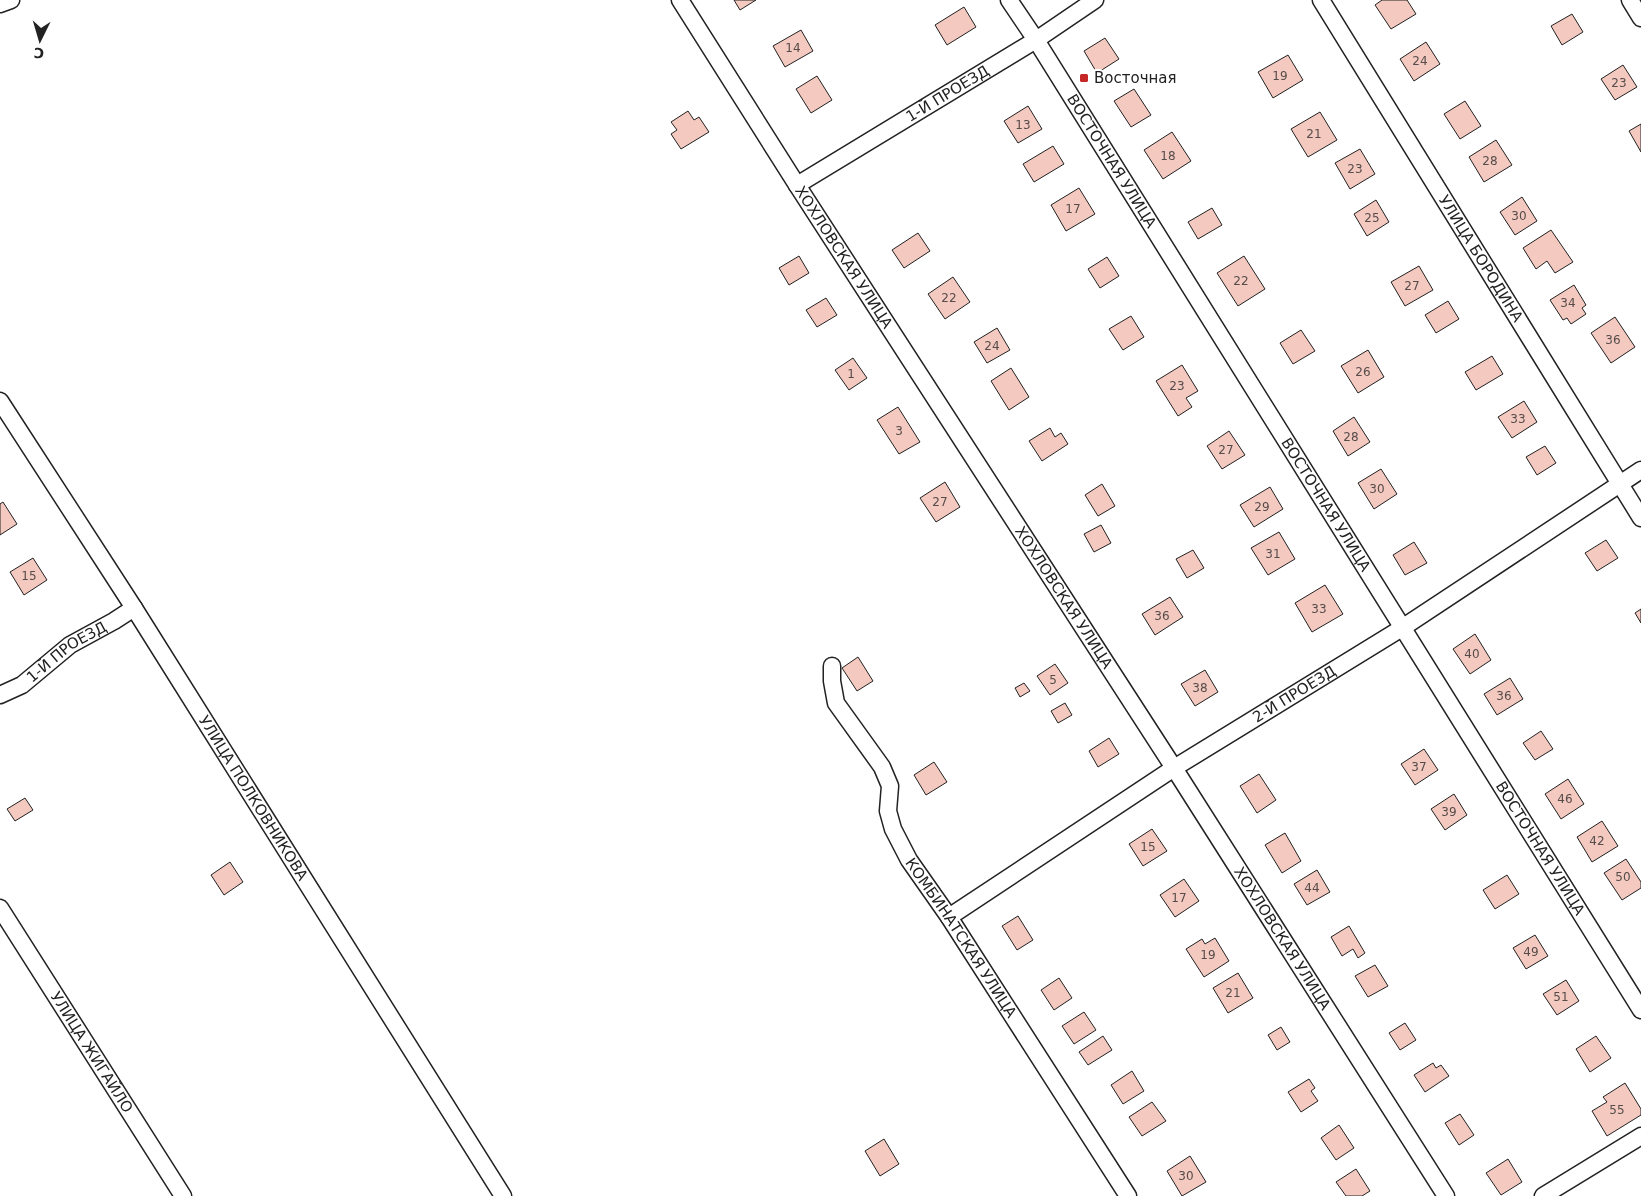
<svg xmlns="http://www.w3.org/2000/svg" width="1641" height="1196" viewBox="0 0 1641 1196" font-family="'DejaVu Sans',sans-serif">
  <style>
    .building { fill: #f3c9c0; stroke: #222 }
    .lines { fill: none; stroke-linecap: round; stroke-linejoin: round }
    .minor-casing { stroke: #222; stroke-width: 19 }
    .minor { stroke: #fff; stroke-width: 16 }
    .poi-dot { fill: #c62828; stroke: #fff; stroke-width: 2 }
    .labels { text-anchor: middle; stroke-width: 4; stroke-linejoin: round; paint-order: stroke }
    .number-label { font-size: 12px; fill: #564c4a }
    .poi-label { font-size: 15px; fill: #222; stroke: #fff; text-anchor: start }
    .street-label { font-size: 15px; fill: #222; stroke: #fff }
  </style>
  <rect width="100%" height="100%" fill="#fff"/>
  <path class="building" d="M734,0H756L740,10Z
    M1382,0H1407L1416,14L1391,29L1375,5Z
    M964,7L976,27L947,45L935,25Z
    M1572,14L1583,32L1562,45L1551,26Z
    M801,30L813,51L785,67L773,46Z
    M1105,38L1119,59L1097,73L1084,51Z
    M1426,42L1440,64L1414,81L1400,59Z
    M1288,55L1303,80L1273,98L1258,72Z
    M1623,65L1637,87L1615,100L1601,79Z
    M817,76L832,100L811,113L796,89Z
    M1134,89L1151,115L1131,127L1114,101Z
    M1465,101L1481,126L1460,139L1444,114Z
    M1028,106L1042,129L1018,143L1004,121Z
    M688,111L694,120L699,117L709,132L681,149L671,134L677,130L671,122Z
    M1320,112L1337,140L1308,157L1291,129Z
    M1641,124V152L1629,131Z
    M1172,132L1191,161L1163,179L1144,150Z
    M1496,140L1512,165L1484,182L1469,157Z
    M1053,146L1064,164L1034,182L1023,164Z
    M1360,149L1375,174L1350,189L1335,163Z
    M1079,188L1095,214L1066,231L1051,205Z
    M1522,197L1537,221L1515,235L1500,212Z
    M1376,200L1389,222L1367,236L1354,214Z
    M1212,208L1222,225L1198,239L1188,222Z
    M1551,230L1573,262L1555,273L1547,261L1536,269L1523,248Z
    M918,233L930,251L904,268L892,250Z
    M799,256L809,273L789,285L779,268Z
    M1244,256L1265,289L1238,306L1217,273Z
    M1107,257L1119,276L1100,288L1088,269Z
    M1419,266L1433,290L1405,306L1391,282Z
    M953,277L970,302L945,319L928,294Z
    M1574,285L1586,305L1582,308L1586,314L1571,324L1567,318L1563,320L1550,300Z
    M826,298L837,315L817,327L806,310Z
    M1448,301L1459,319L1436,333L1425,315Z
    M1131,316L1144,337L1123,350L1109,329Z
    M1615,317L1635,347L1611,363L1591,333Z
    M997,328L1010,350L987,363L974,342Z
    M1301,330L1315,351L1293,364L1280,343Z
    M1368,350L1384,377L1358,393L1341,366Z
    M1492,356L1503,374L1476,390L1465,372Z
    M853,358L867,378L849,390L835,370Z
    M1182,365L1198,391L1186,398L1192,407L1178,416L1156,381Z
    M1011,368L1029,397L1009,410L991,381Z
    M1524,401L1537,422L1512,438L1498,417Z
    M898,407L920,442L899,454L877,420Z
    M1354,417L1370,442L1348,456L1333,431Z
    M1050,428L1055,437L1061,433L1068,444L1042,461L1029,441Z
    M1229,431L1245,455L1222,469L1207,446Z
    M1545,446L1556,463L1537,475L1526,457Z
    M1381,469L1397,494L1374,509L1358,483Z
    M945,482L960,507L936,522L920,498Z
    M1102,484L1115,506L1098,516L1085,495Z
    M1270,487L1283,509L1254,527L1240,505Z
    M3,502L17,524L0,535V504Z
    M1101,525L1111,543L1094,552L1084,534Z
    M1279,532L1295,559L1268,575L1251,548Z
    M1606,540L1618,558L1597,571L1585,553Z
    M1414,542L1427,563L1405,575L1393,555Z
    M1193,550L1204,568L1187,578L1176,559Z
    M33,558L47,580L24,595L10,572Z
    M1325,585L1343,614L1312,632L1295,603Z
    M1170,597L1183,617L1155,635L1142,614Z
    M1641,609V623L1635,613Z
    M1475,634L1491,660L1470,674L1453,649Z
    M858,657L873,681L857,691L842,668Z
    M1055,664L1068,683L1050,695L1037,676Z
    M1205,670L1218,692L1195,706L1181,684Z
    M1510,678L1523,699L1497,715L1484,694Z
    M1024,683L1030,691L1020,697L1015,688Z
    M1065,703L1072,715L1058,723L1051,711Z
    M1541,731L1553,749L1535,760L1523,743Z
    M1109,738L1119,754L1098,767L1089,751Z
    M1424,749L1438,770L1415,785L1401,764Z
    M934,762L947,782L926,795L914,775Z
    M1259,774L1276,800L1257,813L1240,786Z
    M1568,779L1584,804L1561,819L1545,794Z
    M1454,794L1467,815L1445,830L1431,809Z
    M25,798L33,810L15,821L7,809Z
    M1602,821L1618,846L1592,862L1577,837Z
    M1152,829L1167,851L1143,866L1129,844Z
    M1285,833L1301,861L1282,873L1265,845Z
    M1626,859L1641,882V888L1622,900L1604,873Z
    M230,862L243,882L224,895L211,875Z
    M1317,870L1330,892L1307,905L1294,884Z
    M1507,875L1519,894L1495,909L1483,890Z
    M1184,879L1199,901L1175,917L1160,895Z
    M1018,916L1033,940L1017,950L1002,926Z
    M1349,926L1365,953L1358,958L1353,949L1342,956L1331,937Z
    M1535,935L1548,956L1526,969L1513,948Z
    M1215,938L1229,961L1204,977L1186,949L1202,939L1205,944Z
    M1375,965L1388,986L1368,997L1355,976Z
    M1238,973L1253,998L1228,1013L1213,988Z
    M1059,978L1072,998L1054,1010L1041,990Z
    M1566,980L1579,1001L1557,1015L1543,994Z
    M1084,1012L1096,1030L1074,1044L1062,1026Z
    M1405,1023L1416,1040L1400,1050L1389,1033Z
    M1281,1027L1290,1042L1277,1050L1268,1035Z
    M1103,1036L1112,1050L1088,1065L1079,1052Z
    M1596,1036L1611,1058L1590,1072L1576,1049Z
    M1433,1063L1436,1068L1441,1065L1449,1076L1425,1092L1414,1075Z
    M1132,1071L1144,1091L1123,1104L1111,1085Z
    M1309,1079L1315,1088L1311,1091L1318,1101L1301,1112L1288,1092Z
    M1625,1083L1641,1109V1115L1607,1136L1592,1111L1607,1102L1603,1097Z
    M1152,1102L1166,1121L1142,1136L1129,1117Z
    M1460,1114L1474,1135L1459,1145L1445,1123Z
    M1339,1125L1354,1148L1336,1160L1321,1138Z
    M884,1139L899,1164L880,1176L865,1151Z
    M1190,1156L1206,1182L1182,1196L1167,1171Z
    M1508,1159L1522,1182L1501,1195L1486,1173Z
    M1356,1169L1370,1191L1362,1196H1346L1336,1182Z"/>
  <g class="lines">
    <defs>
      <g id="minor">
        <path id="s1" d="M680,0L797,185L1174,768L1446,1196"/>
        <path id="s2" d="M1009,0L1036,40L1641,1010"/>
        <path id="s3" d="M1321,0L1641,518"/>
        <path d="M1630,0L1641,18"/>
        <path d="M0,4L11,0"/>
        <path id="s4" d="M797,185L1036,40L1095,0"/>
        <path id="s5" d="M0,401L134,608L503,1196"/>
        <path id="s6" d="M832,666V681L836,703L882,767L890,786L888,811L893,829L909,860L949,917L1128,1196"/>
        <path id="s7" d="M0,695L22,685L70,645L114,621L134,608"/>
        <path id="s8" d="M0,908L183,1196"/>
        <path id="s9" d="M949,917L1174,768L1402,628L1641,470"/>
        <path d="M1543,1196L1641,1136"/>
      </g>
    </defs>
    <use href="#minor" class="minor-casing"/>
    <use href="#minor" class="minor"/>
  </g>
  <rect class="poi-dot" x="1079" y="73" width="10" height="10" rx="2.5"/>
  <g class="labels">
    <g class="number-label">
      <text x="793" y="52">14</text>
      <text x="1420" y="65">24</text>
      <text x="1280" y="80">19</text>
      <text x="1619" y="87">23</text>
      <text x="1023" y="129">13</text>
      <text x="1314" y="138">21</text>
      <text x="1168" y="160">18</text>
      <text x="1490" y="165">28</text>
      <text x="1355" y="173">23</text>
      <text x="1073" y="213">17</text>
      <text x="1519" y="220">30</text>
      <text x="1372" y="222">25</text>
      <text x="1241" y="285">22</text>
      <text x="1412" y="290">27</text>
      <text x="949" y="302">22</text>
      <text x="1568" y="307">34</text>
      <text x="1613" y="344">36</text>
      <text x="992" y="350">24</text>
      <text x="1363" y="376">26</text>
      <text x="851" y="378">1</text>
      <text x="1177" y="390">23</text>
      <text x="1518" y="423">33</text>
      <text x="899" y="435">3</text>
      <text x="1351" y="441">28</text>
      <text x="1226" y="454">27</text>
      <text x="1377" y="493">30</text>
      <text x="940" y="506">27</text>
      <text x="1262" y="511">29</text>
      <text x="1273" y="558">31</text>
      <text x="29" y="580">15</text>
      <text x="1319" y="613">33</text>
      <text x="1162" y="620">36</text>
      <text x="1472" y="658">40</text>
      <text x="1053" y="684">5</text>
      <text x="1200" y="692">38</text>
      <text x="1504" y="700">36</text>
      <text x="1419" y="771">37</text>
      <text x="1565" y="803">46</text>
      <text x="1449" y="816">39</text>
      <text x="1597" y="845">42</text>
      <text x="1148" y="851">15</text>
      <text x="1623" y="881">50</text>
      <text x="1312" y="892">44</text>
      <text x="1179" y="902">17</text>
      <text x="1531" y="956">49</text>
      <text x="1208" y="959">19</text>
      <text x="1233" y="997">21</text>
      <text x="1561" y="1001">51</text>
      <text x="1617" y="1114">55</text>
      <text x="1186" y="1180">30</text>
    </g>
    <g class="poi-label">
      <text x="1094" y="83">Восточная</text>
    </g>
    <g class="street-label">
      <text dy="5" stroke="none"><textPath href="#s4" startOffset="176">1-Й ПРОЕЗД</textPath></text>
      <text dy="5" stroke="none"><textPath href="#s2" startOffset="191">ВОСТОЧНАЯ УЛИЦА</textPath></text>
      <text dy="5" stroke="none"><textPath href="#s1" startOffset="305">ХОХЛОВСКАЯ УЛИЦА</textPath></text>
      <text dy="5" stroke="none"><textPath href="#s3" startOffset="304">УЛИЦА БОРОДИНА</textPath></text>
      <text dy="5" stroke="none"><textPath href="#s2" startOffset="596">ВОСТОЧНАЯ УЛИЦА</textPath></text>
      <text dy="5" stroke="none"><textPath href="#s1" startOffset="710">ХОХЛОВСКАЯ УЛИЦА</textPath></text>
      <text dy="5" stroke="none"><textPath href="#s7" startOffset="80">1-Й ПРОЕЗД</textPath></text>
      <text dy="5" stroke="none"><textPath href="#s9" startOffset="411">2-Й ПРОЕЗД</textPath></text>
      <text dy="5" stroke="none"><textPath href="#s5" startOffset="471">УЛИЦА ПОЛКОВНИКОВА</textPath></text>
      <text dy="5" stroke="none"><textPath href="#s2" startOffset="1001">ВОСТОЧНАЯ УЛИЦА</textPath></text>
      <text dy="5" stroke="none"><textPath href="#s6" startOffset="309">КОМБИНАТСКАЯ УЛИЦА</textPath></text>
      <text dy="5" stroke="none"><textPath href="#s1" startOffset="1115">ХОХЛОВСКАЯ УЛИЦА</textPath></text>
      <text dy="5" stroke="none"><textPath href="#s8" startOffset="171">УЛИЦА ЖИГАЙЛО</textPath></text>
    </g>
  </g>
  <g transform="translate(40 40) rotate(185)" stroke="#ffffff" stroke-width="4" paint-order="stroke">
  <path d="M0-4L9 19L0 12L-9 19Z" fill="#222222"/>
  <text y="-8" font-size="14" font-weight="bold" text-anchor="middle" fill="#222222">С</text>
  </g>
</svg>
